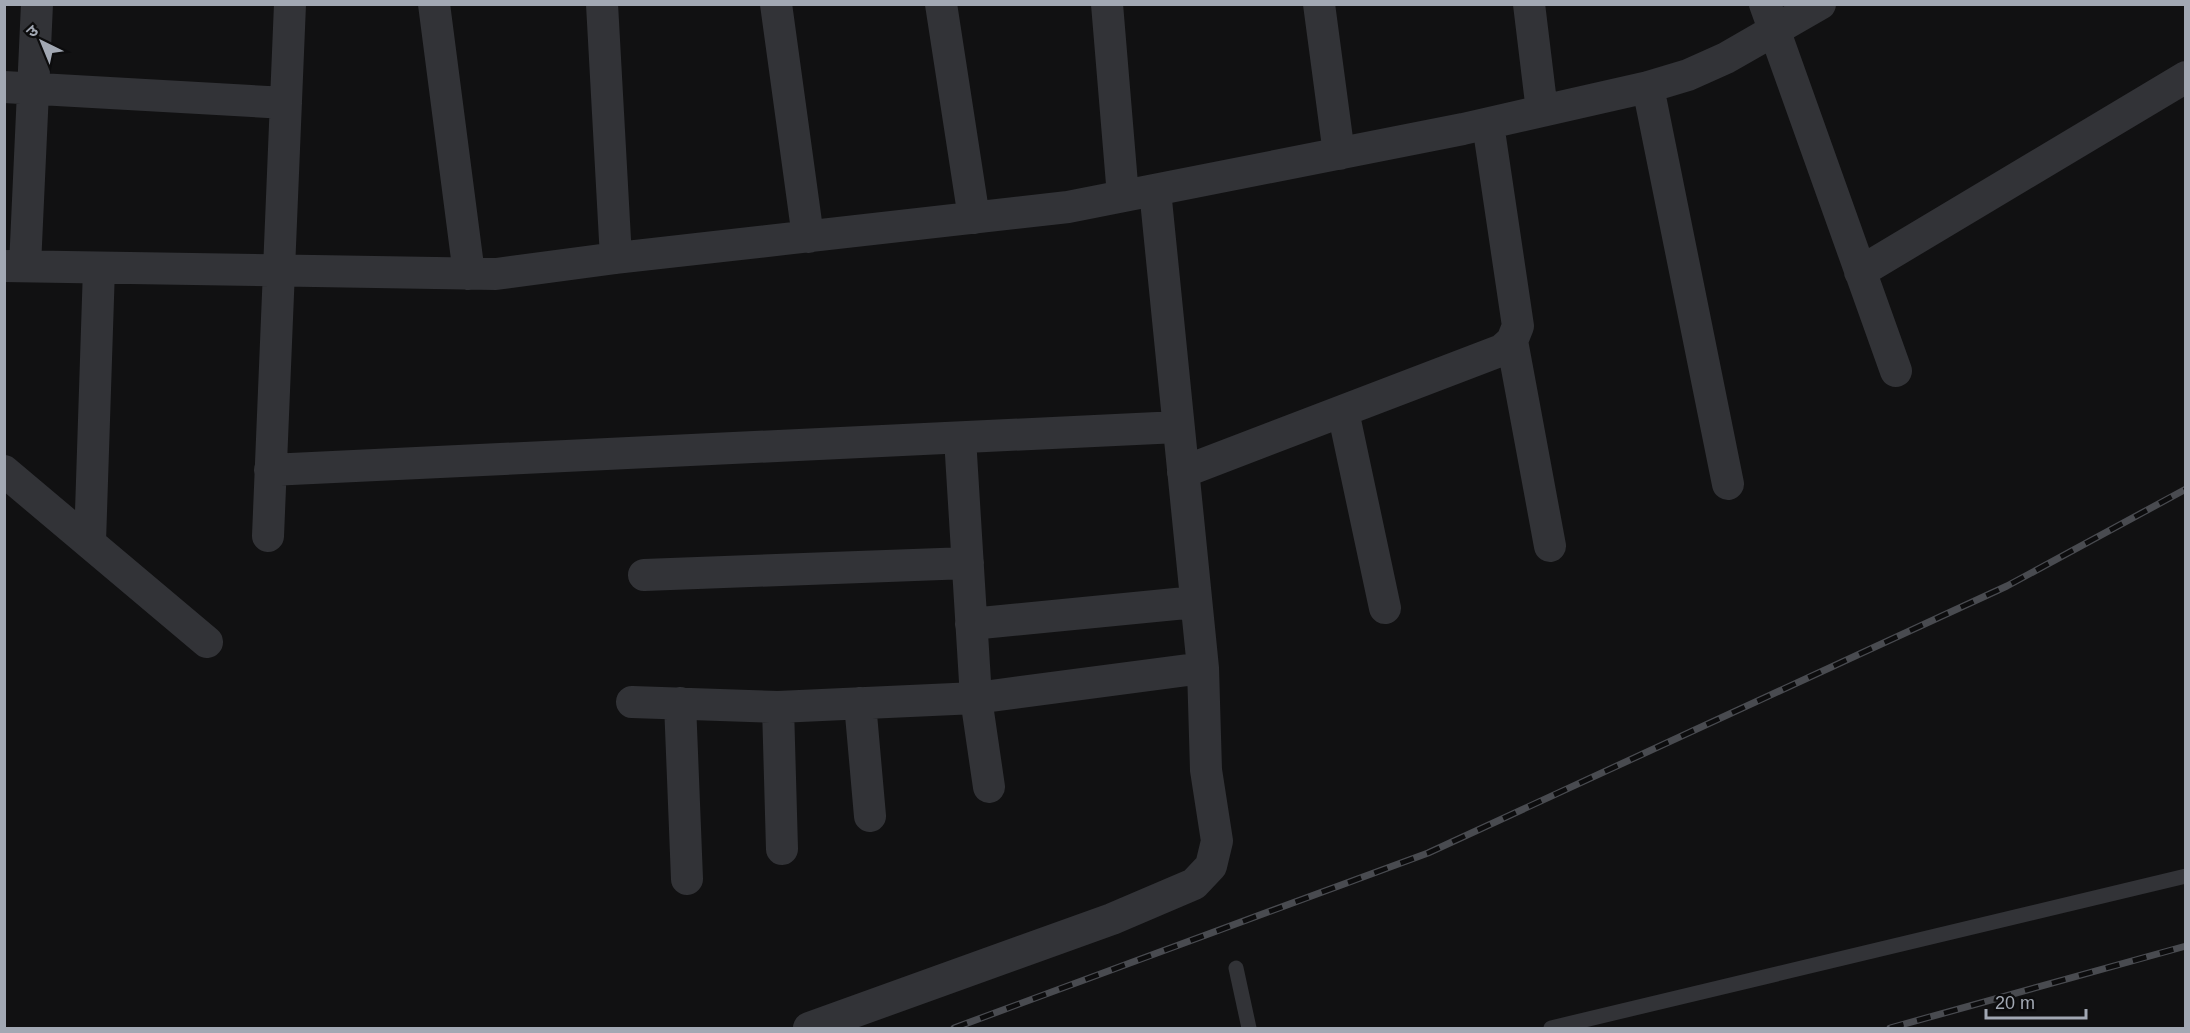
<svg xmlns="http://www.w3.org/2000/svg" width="2190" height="1033" viewBox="0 0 2190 1033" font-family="Arial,'Noto Sans Devanagari',sans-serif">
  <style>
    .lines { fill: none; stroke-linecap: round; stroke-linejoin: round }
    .lane { stroke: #323337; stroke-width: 15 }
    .street { stroke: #323337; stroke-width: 32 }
    .rail-casing { stroke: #494b50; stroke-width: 7 }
    .rail { stroke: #0c0c0d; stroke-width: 4.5; stroke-dasharray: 14; stroke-linecap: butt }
  </style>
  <rect width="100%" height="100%" fill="#111112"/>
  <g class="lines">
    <path class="lane" d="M1236,968L1249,1028
      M1551,1028L2186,876"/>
    <path class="street" d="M434,4L469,274
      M602,4L616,258
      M776,4L808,237
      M941,4L974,218
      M1107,4L1123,196
      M1319,4L1339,154
      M1529,4L1542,111
      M1765,4L1896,371
      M4,87L286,103
      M1648,87L1728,484
      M4,266L496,274L616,258L1068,207L1463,129L1648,87L1688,75L1726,58L1820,4
      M25,266L37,4
      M1860,272L2186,77
      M1512,341L1550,546
      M1343,411L1385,608
      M960,438L976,698L989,787
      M270,470L1178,427
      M4,471L207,642
      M1183,472L1502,350L1512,341L1518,326L1488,124
      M268,536L290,4
      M90,542L99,268
      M644,575L968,563
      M971,624L1196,602
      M632,702L778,707L976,698L1203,668
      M680,703L687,879
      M860,703L870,816
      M778,707L782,849
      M809,1028L1112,919L1194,884L1211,866L1217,841L1206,770L1203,668L1155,190"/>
    <defs>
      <path id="rail" d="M954,1028L1428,853L2007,586L2186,489
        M1890,1028L2186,946"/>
    </defs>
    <use href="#rail" class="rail-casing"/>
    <use href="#rail" class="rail"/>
  </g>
  <rect width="2190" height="1033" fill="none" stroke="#a2a8b3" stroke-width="12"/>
  <g transform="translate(42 42) rotate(317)" stroke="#0c0c0d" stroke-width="4.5" paint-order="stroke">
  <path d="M0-4.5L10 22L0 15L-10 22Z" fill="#a2a8b3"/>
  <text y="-9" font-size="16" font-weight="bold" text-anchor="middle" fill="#a2a8b3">उ</text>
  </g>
  <path d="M1986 1009v9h100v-9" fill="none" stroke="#a2a8b3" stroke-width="3"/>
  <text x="1995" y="1009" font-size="18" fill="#a2a8b3" stroke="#0c0c0d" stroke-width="4.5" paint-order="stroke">20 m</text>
</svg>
